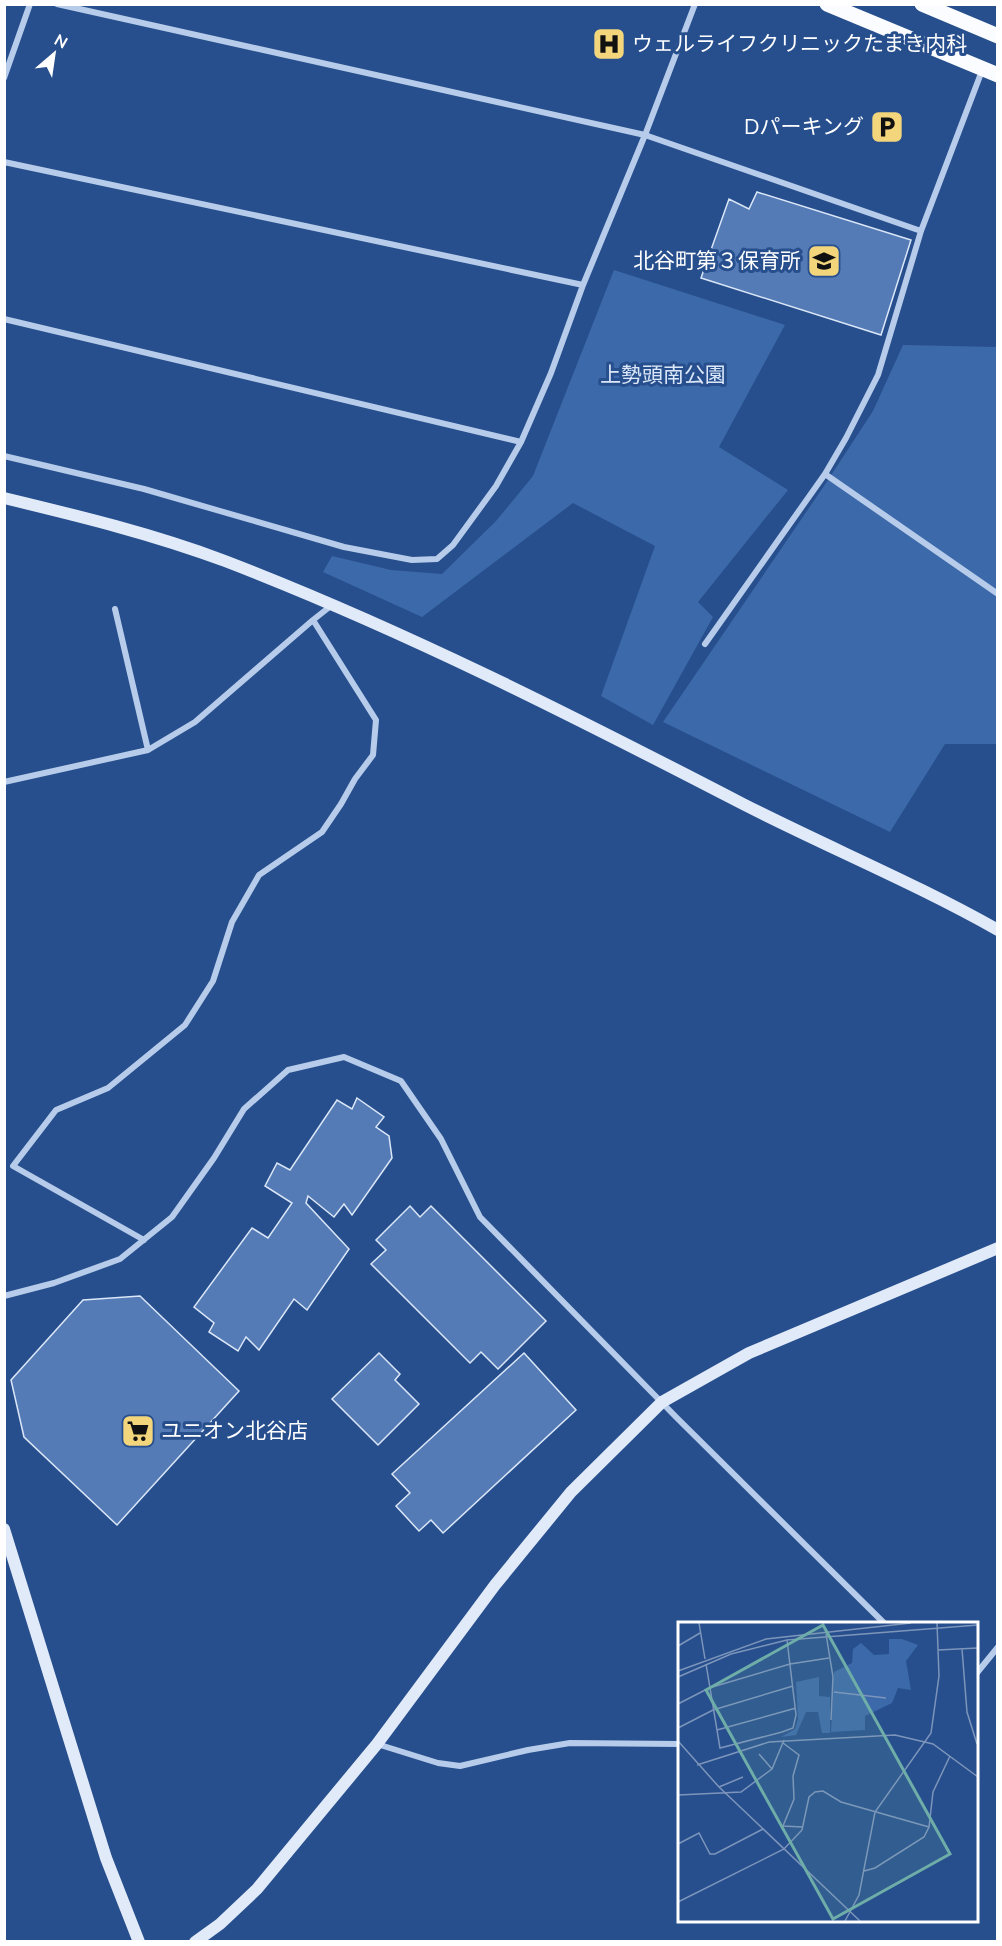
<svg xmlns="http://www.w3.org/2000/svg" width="1002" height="1946" viewBox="0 0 1002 1946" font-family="Mulish,'Noto Sans JP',sans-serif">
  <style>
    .green { fill: #3c69a9 }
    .building { fill: #547bb5; stroke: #dbe7f8; stroke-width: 1.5 }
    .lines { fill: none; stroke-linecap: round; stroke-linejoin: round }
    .street { stroke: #b7ccea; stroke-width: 6 }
    .secondary { stroke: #e1eaf9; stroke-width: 12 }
    .primary { stroke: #fafcff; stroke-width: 15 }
    .labels { text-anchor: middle; stroke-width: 6; stroke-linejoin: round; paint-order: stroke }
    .poi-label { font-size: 21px; fill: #fff; stroke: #274f8d; text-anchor: start }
    .park-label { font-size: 21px; fill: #dbe7f8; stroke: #274f8d }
    .inset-road { fill: none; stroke: #7d95bb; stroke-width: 1.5 }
    .view { fill: #6fada8; fill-opacity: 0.15; stroke: #6fada8; stroke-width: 3 }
    .inset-edge { fill: none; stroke: #fff; stroke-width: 3 }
  </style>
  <rect width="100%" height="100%" fill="#274f8d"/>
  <path class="green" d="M614,270L785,325L719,447L788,490L698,602L713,617L653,725L601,696L655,546L573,503L422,617L323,572L332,556L391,570L442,574L496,521L533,476Z
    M903,345L997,347V744H945L890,832L663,722L826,483L873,411Z"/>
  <path class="building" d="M757,192L911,240L881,335L701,278L729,199L749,209Z
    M357,1098L384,1117L376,1127L389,1136L392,1158L352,1215L344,1204L334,1217L308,1196L306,1203L349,1249L307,1310L294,1299L259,1350L246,1337L238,1351L209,1332L214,1323L194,1307L252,1228L268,1238L292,1203L265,1186L277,1163L290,1170L337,1100L352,1109Z
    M410,1206L420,1217L431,1206L546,1321L498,1369L481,1352L470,1363L371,1264L386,1250L376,1240Z
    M140,1296L239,1391L117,1525L24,1437L11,1380L83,1300Z
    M379,1353L400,1374L395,1380L419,1404L378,1445L332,1399Z
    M524,1353L576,1410L443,1533L431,1520L419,1531L396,1506L410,1493L392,1474Z"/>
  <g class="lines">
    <path class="street" d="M57,4L645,135L921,231
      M4,78L30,4
      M4,162L583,285
      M4,319L521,442
      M4,456L144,489L344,547L412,560L437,559L453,545L496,486L521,442L551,373L583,285L645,135L695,4
      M825,474L998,594
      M115,609L148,750
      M705,644L825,474L846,438L878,375L921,231L983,68
      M4,782L148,750L195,722L313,620L332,605
      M144,1240L13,1166L56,1110L108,1088L185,1025L213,981L232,922L259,875L322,832L341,804L355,779L373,755L376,720L313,620
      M4,1296L54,1283L120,1259L172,1217L214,1158L244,1109L288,1070L344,1057L401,1081L441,1139L480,1217L677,1418L885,1624
      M976,1674L998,1647
      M377,1744L438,1763L460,1766L528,1750L570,1743L680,1744"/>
    <path class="secondary" d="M4,498C79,516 153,534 225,561C402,629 575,717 743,804C827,847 915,883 998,930
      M4,1529L106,1858L139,1942
      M195,1942L220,1924L257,1889L377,1744L495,1585L571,1492L662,1402L749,1353L998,1248"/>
    <path class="primary" d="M827,4L998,75
      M922,4L998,36"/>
  </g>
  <defs>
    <symbol id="hospital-square" viewBox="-11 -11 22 22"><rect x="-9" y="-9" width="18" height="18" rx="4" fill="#f3d57c" stroke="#274f8d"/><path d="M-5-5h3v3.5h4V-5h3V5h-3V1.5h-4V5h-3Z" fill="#111"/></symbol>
    <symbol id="parking-square" viewBox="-11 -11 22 22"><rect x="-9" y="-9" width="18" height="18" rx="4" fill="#f3d57c" stroke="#274f8d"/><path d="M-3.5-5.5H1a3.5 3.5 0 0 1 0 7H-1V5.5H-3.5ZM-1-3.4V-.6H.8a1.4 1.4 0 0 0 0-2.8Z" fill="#111"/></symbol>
    <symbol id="school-square" viewBox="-11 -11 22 22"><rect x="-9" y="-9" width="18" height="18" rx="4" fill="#f3d57c" stroke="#274f8d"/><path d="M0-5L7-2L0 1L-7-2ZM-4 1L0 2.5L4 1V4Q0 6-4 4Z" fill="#111"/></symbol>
    <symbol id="supermarket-square" viewBox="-11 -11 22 22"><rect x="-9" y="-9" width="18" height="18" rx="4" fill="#f3d57c" stroke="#274f8d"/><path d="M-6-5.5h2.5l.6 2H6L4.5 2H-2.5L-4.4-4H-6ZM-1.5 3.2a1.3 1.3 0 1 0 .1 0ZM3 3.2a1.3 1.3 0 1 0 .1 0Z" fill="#111"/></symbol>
  </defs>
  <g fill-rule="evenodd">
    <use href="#hospital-square" x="590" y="25" width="38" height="38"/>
    <use href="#parking-square" x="868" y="108" width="38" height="38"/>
    <use href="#school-square" x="805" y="242" width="38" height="38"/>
    <use href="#supermarket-square" x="119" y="1412" width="38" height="38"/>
  </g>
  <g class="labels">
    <g class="poi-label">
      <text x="632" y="51">ウェルライフクリニックたまき内科</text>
      <text x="864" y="134" text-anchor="end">Dパーキング</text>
      <text x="801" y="268" text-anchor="end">北谷町第３保育所</text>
      <text x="161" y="1438">ユニオン北谷店</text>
    </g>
    <g class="park-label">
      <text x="663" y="382">上勢頭南公園</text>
    </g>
  </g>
  <g transform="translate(678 1622)">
    <rect width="300" height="300" fill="#274f8d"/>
    <path d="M211,17H224L240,23L228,39L233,68L220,66L214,81L187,94V108L153,110L156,50L174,41L175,27L183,21L196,33L211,32ZM141,55V74L152,75V111H144L140,90H128L118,113L103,115L117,107L120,97L118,60Z" fill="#3c69a9"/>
    <path class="inset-road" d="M21,1L27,37M148,12L155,55L153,98M0,24L22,11M284,27L289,90L299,122M260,28L300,26M28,42L42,126L104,110L115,106L118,93L109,18M0,49L88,17L233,1M0,55L53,32L109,18L300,3M156,70L208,76M0,82L31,66L112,42L151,36M0,106L35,88L115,64M39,108L118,86M0,119L41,165L182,299M105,121L121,133L115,154L116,177L105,204L125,205M81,132L94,147M19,143L91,120L217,113L255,122L300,155M41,165L65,155M0,173L63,170L94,147L106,118M0,222L21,211L32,232H37L85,207M186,249L197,246L246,215L251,205L255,170L272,134M0,280L106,227L124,208L131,175L137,170L145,169L163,180L251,205M167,299L181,273L197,190L253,111L261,54L259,1"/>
    <path class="view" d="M145,3L272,232L155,297L28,68Z"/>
    <rect width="300" height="300" class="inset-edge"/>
  </g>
  <rect width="1002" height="1946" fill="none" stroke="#ffffff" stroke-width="12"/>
  <g transform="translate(54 54) rotate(29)" stroke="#274f8d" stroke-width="4.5" paint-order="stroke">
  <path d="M0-4.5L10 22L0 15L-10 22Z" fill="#ffffff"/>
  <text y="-9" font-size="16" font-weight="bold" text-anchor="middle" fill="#ffffff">N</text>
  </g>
</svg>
